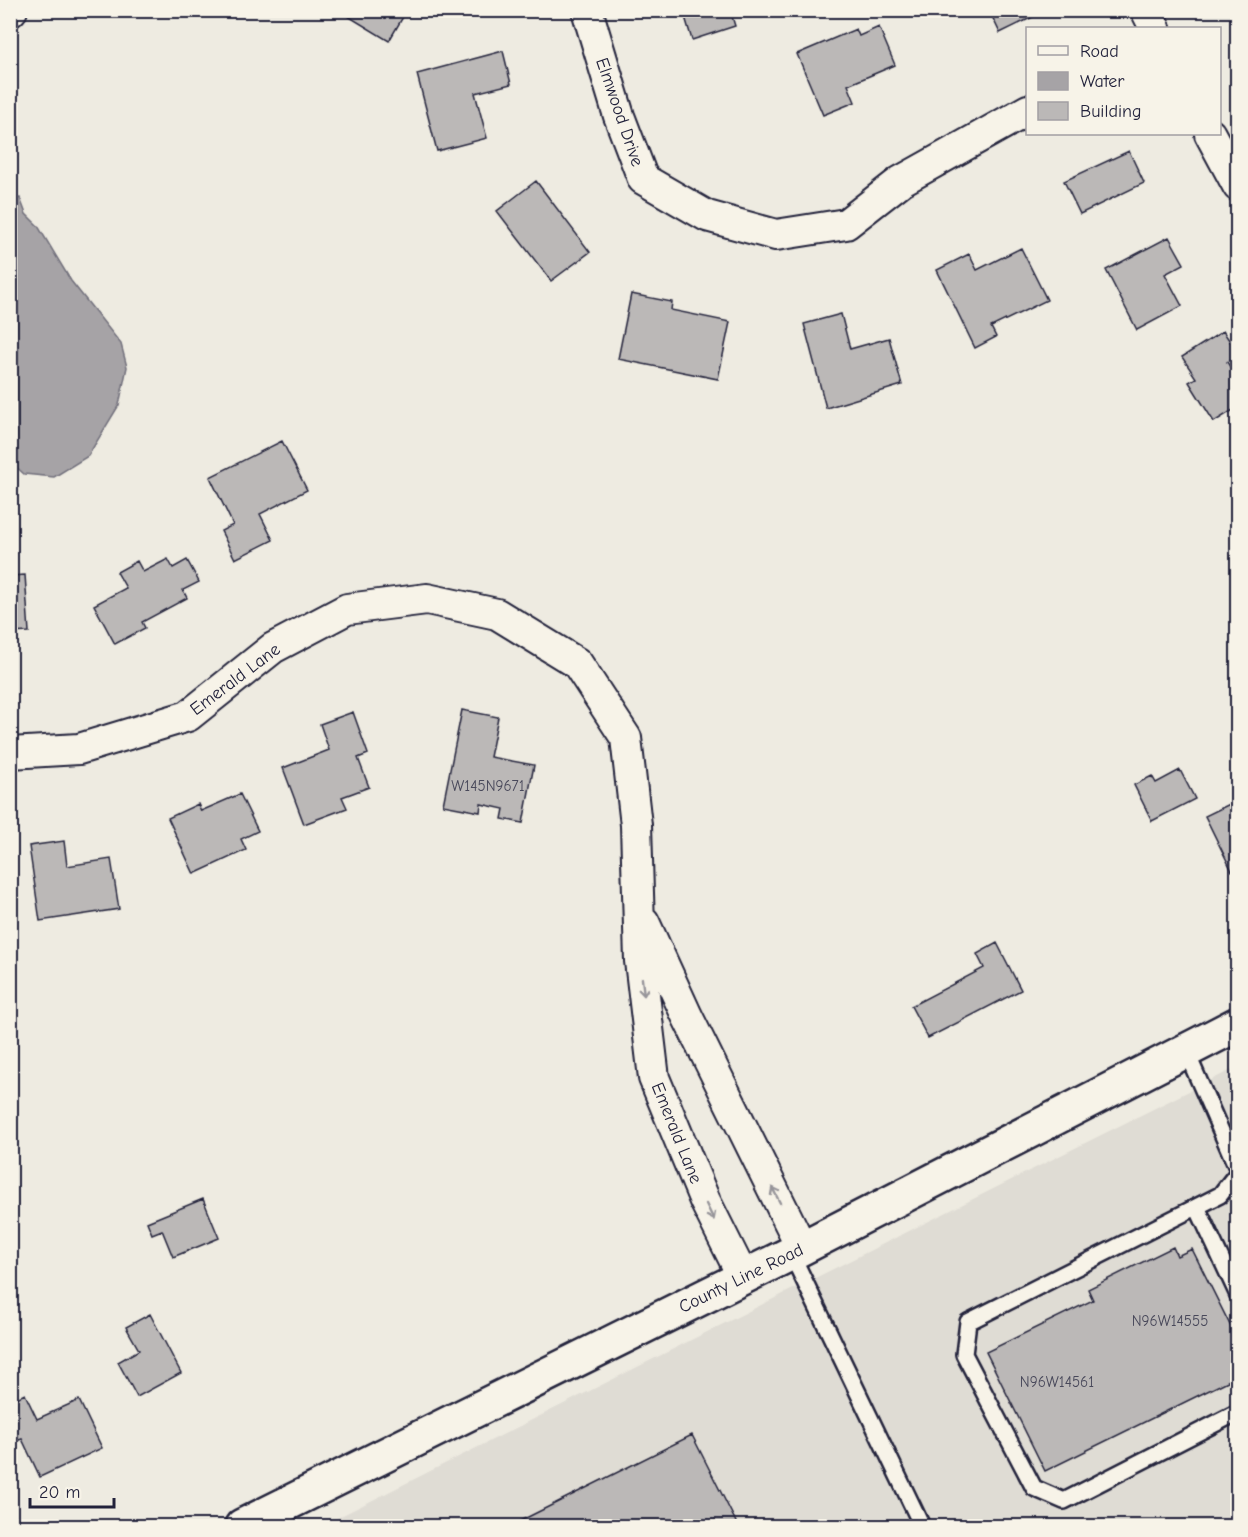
<svg xmlns="http://www.w3.org/2000/svg" width="1248" height="1537" viewBox="0 0 1248 1537" font-family="'Comic Neue',sans-serif">
  <style>
    .built { fill: #dfdcd4 }
    .water { fill: #a6a3a6; stroke: #716f7b; stroke-width: 1.5 }
    .building { fill: #bbb8b7; stroke: #22223b; stroke-width: 1.5 }
    .lines { fill: none; stroke-linecap: round; stroke-linejoin: round }
    .service-casing { stroke: #22223b; stroke-width: 20 }
    .minor-casing { stroke: #22223b; stroke-width: 34 }
    .secondary-casing { stroke: #22223b; stroke-width: 38 }
    .service { stroke: #f7f3e8; stroke-width: 15 }
    .minor { stroke: #f7f3e8; stroke-width: 30 }
    .secondary { stroke: #f7f3e8; stroke-width: 33 }
    .oneway { stroke: #97959a }
    .labels { text-anchor: middle; stroke-width: 6; stroke-linejoin: round; paint-order: stroke }
    .number-label { font-size: 15px; fill: #48485a }
    .street-label { font-size: 18px; fill: #22223b; stroke: #f7f3e8 }
  </style>
  <rect width="100%" height="100%" fill="#eeebe1"/>
  <filter id="ink" filterUnits="userSpaceOnUse"><feTurbulence type="fractalNoise" baseFrequency=".0167" numOctaves="2"/><feDisplacementMap in="SourceGraphic" scale="12" xChannelSelector="R" yChannelSelector="G"/><feConvolveMatrix kernelMatrix="1 2 1 2 8 2 1 2 1" color-interpolation-filters="sRGB"/></filter>
  <g filter="url(#ink)">
    <path class="built" d="M1237,1067V1526H321L723,1324Z"/>
    <path class="water" d="M20,198L26,214L38,226L71,281L121,344L127,367L119,405L88,456L54,477L24,474L11,462L10,201Z"/>
    <path class="building" d="M338,10H407L389,41Z
      M683,10H730L735,26L692,40Z
      M989,10H1047L1000,33Z
      M879,27L895,65L848,85L855,102L823,115L797,54L856,29L859,36Z
      M503,51L511,84L475,93L487,138L437,151L417,74Z
      M1129,151L1144,183L1080,214L1064,181Z
      M536,181L590,252L551,281L497,211Z
      M1169,237L1184,264L1165,274L1182,306L1137,330L1106,270Z
      M1021,248L1047,300L991,327L996,337L975,348L937,270L969,254L977,270Z
      M631,294L672,302L671,310L730,322L718,379L618,359Z
      M841,314L850,349L889,338L902,385L826,408L804,324Z
      M1223,331L1238,353V355L1227,362L1238,379V385L1235,386L1238,390V407L1214,422L1189,382L1196,378L1182,357Z
      M282,441L307,490L260,514L273,540L235,559L221,531L233,525L210,477Z
      M168,559L173,568L187,560L199,582L183,590L187,598L142,622L145,628L115,644L94,605L126,588L117,572L137,561L143,572Z
      M25,575L29,632L10,633V576Z
      M462,710L498,717L490,757L534,765L523,823L502,819L504,809L481,804L480,812L443,805Z
      M353,712L368,754L358,758L369,787L342,797L347,808L304,824L283,768L329,750L320,724Z
      M1180,770L1195,799L1152,821L1134,785L1152,776L1156,783Z
      M240,794L258,831L241,839L246,850L194,874L168,818L198,804L201,811Z
      M1238,800V868L1232,871L1205,816Z
      M64,841L67,866L111,859L119,909L40,921L29,846Z
      M997,943L1021,990L928,1038L911,1006L984,968L977,954Z
      M203,1199L219,1238L173,1257L162,1230L152,1234L147,1222Z
      M1173,1247L1177,1256L1192,1249L1238,1341V1376L1045,1471L986,1352L1093,1300L1088,1289Z
      M150,1314L181,1373L137,1397L118,1362L139,1350L126,1327Z
      M25,1394L37,1419L79,1400L102,1448L40,1477L22,1439L10,1443V1401Z
      M692,1435L738,1526H510Z"/>
    <g class="lines">
      <defs>
        <path id="service" d="M1186,1051L1238,1170
          M1238,1172L1220,1195L968,1322L964,1354L1034,1488L1064,1501L1238,1412
          M1197,1207L1238,1295
          M791,1253L922,1526"/>
        <path id="minor" d="M587,10L619,116L643,179L707,216L776,235L846,224L901,181L1028,110
          M1146,10L1155,28
          M10,12L12,10
          M1210,134L1238,186
          M10,753L79,749L188,716L273,648L347,609L427,599L497,614L577,663L626,738L636,825L640,961L654,1078L705,1201L743,1277
          M644,922L687,1016L802,1248"/>
        <path id="secondary" d="M242,1526L802,1248L1238,1024"/>
      </defs>
      <use href="#service" class="service-casing"/>
      <use href="#minor" class="minor-casing"/>
      <use href="#secondary" class="secondary-casing"/>
      <use href="#service" class="service"/>
      <use href="#minor" class="minor"/>
      <use href="#secondary" class="secondary"/>
    </g>
    <defs><path id="oneway-shaft" d="M-6 0H5M1.5-3L5.5 0L1.5 3" fill="none" stroke-width="1.6" stroke-linecap="round" stroke-linejoin="round" transform="scale(1.5)"/></defs>
    <g class="oneway">
      <use href="#oneway-shaft" transform="translate(643 987) rotate(83)"/>
      <use href="#oneway-shaft" transform="translate(776 1195) rotate(-117)"/>
      <use href="#oneway-shaft" transform="translate(710 1212) rotate(64)"/>
    </g>
  </g>
  <g class="labels">
    <g class="number-label">
      <text x="488" y="791">W145N9671</text>
      <text x="1170" y="1326">N96W14555</text>
      <text x="1057" y="1387">N96W14561</text>
    </g>
    <g class="street-label">
      <text transform="translate(620 112) rotate(71)" y="6">Elmwood Drive</text>
      <text transform="translate(235 679) rotate(-37)" y="6">Emerald Lane</text>
      <text transform="translate(677 1133) rotate(68)" y="6">Emerald Lane</text>
      <text transform="translate(741 1278) rotate(-26)" y="6">County Line Road</text>
    </g>
  </g>
  <rect width="1248" height="1537" fill="none" stroke="#f7f3e8" stroke-width="36"/>
  <rect x="18" y="18" width="1212" height="1501" fill="none" stroke="#22223b" stroke-width="2" filter="url(#ink)"/>
  <rect x="1026" y="27" width="195" height="108" fill="#f7f3e8" stroke="#a29fa3" stroke-width="1.5"/>
  <rect x="1038" y="46" width="30" height="9" fill="#f7f3e8" stroke="#a29fa3" stroke-width="1.5"/>
  <text x="1080" y="57" font-size="18" fill="#22223b">Road</text>
  <rect x="1038" y="72" width="30" height="18" fill="#a6a3a6" stroke="#a29fa3" stroke-width="1.5"/>
  <text x="1080" y="87" font-size="18" fill="#22223b">Water</text>
  <rect x="1038" y="102" width="30" height="18" fill="#bbb8b7" stroke="#a29fa3" stroke-width="1.5"/>
  <text x="1080" y="117" font-size="18" fill="#22223b">Building</text>
  <path d="M30 1498v9h84v-9" fill="none" stroke="#22223b" stroke-width="3"/>
  <text x="39" y="1498" font-size="18" fill="#22223b" stroke="#f7f3e8" stroke-width="4.5" paint-order="stroke">20 m</text>
</svg>
